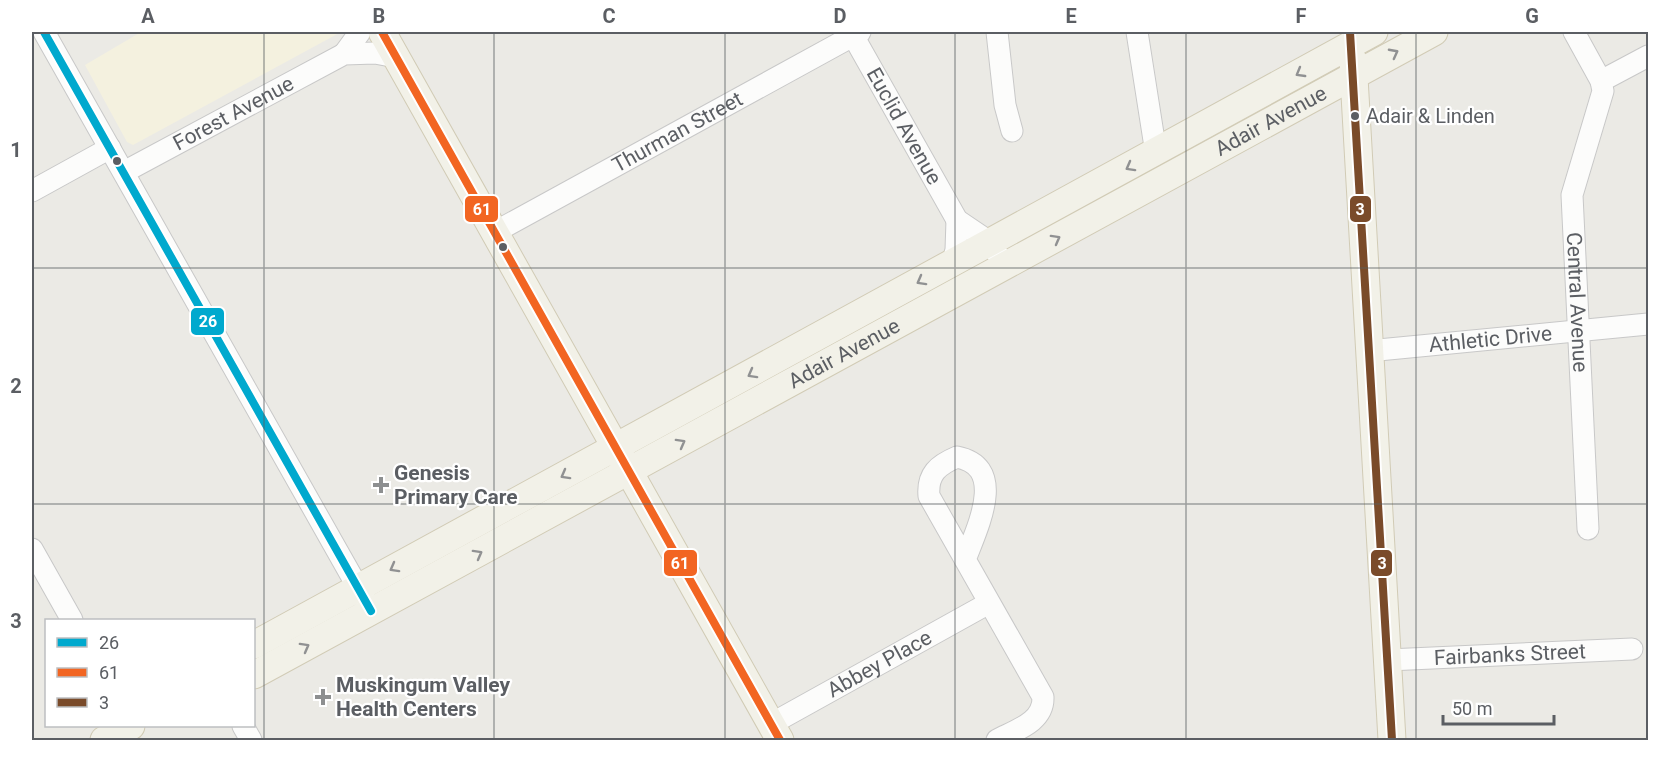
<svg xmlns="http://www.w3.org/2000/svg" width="1680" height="772" viewBox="0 0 1680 772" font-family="Roboto,sans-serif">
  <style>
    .commercial { fill: #f4f1df }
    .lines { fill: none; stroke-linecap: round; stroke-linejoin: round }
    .minor-casing { stroke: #c8c8c8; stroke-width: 23 }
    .major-casing { stroke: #d1cbb5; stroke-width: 29 }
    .minor { stroke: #fcfcfb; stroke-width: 21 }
    .major { stroke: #f2f1e8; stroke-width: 27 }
    .bus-1-casing { stroke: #fff; stroke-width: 12 }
    .bus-2-casing { stroke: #fff; stroke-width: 12 }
    .bus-3-casing { stroke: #fff; stroke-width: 12 }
    .bus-1 { stroke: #00a9ce; stroke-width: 8 }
    .bus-2 { stroke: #f26522; stroke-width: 8 }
    .bus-3 { stroke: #7a4b2a; stroke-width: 8 }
    .oneway { stroke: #909192 }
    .grid { fill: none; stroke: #5b5e63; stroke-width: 1.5; stroke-opacity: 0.55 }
    .bus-dot { fill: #5b5e63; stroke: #fff; stroke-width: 2 }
    .poi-dot { fill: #8d8f90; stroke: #fff; stroke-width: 2 }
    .labels { text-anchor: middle; stroke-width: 4.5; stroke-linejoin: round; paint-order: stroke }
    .bus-label { font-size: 20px; fill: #5b5e63; stroke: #fff; text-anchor: start }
    .street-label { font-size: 21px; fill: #5b5e63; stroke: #fff }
    .poi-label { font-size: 21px; font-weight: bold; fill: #5b5e63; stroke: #fff; text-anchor: start }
    .line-badge { stroke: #fff; stroke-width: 2 }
    .badge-label { font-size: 16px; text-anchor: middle; font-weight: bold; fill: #fff }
    .neatline { fill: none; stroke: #5b5e63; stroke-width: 2 }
    .grid-label { font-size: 20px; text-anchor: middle; font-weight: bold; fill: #5b5e63 }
  </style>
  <rect width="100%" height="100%" fill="#ebeae5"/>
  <path class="commercial" d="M141,32H341L133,145L127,142L85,65Z"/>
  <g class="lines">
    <defs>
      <g id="minor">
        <path d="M44,32L365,600"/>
        <path id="s1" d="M851,32L957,220L991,243L1005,267"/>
        <path d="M997,32L1005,105L1012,131"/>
        <path d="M1137,32L1156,153"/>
        <path id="s2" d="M1574,32L1601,81L1603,91L1572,195L1588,529"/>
        <path d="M344,54L360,32"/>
        <path d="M1601,81L1648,56"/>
        <path id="s3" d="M124,172L344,54L375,53L396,57"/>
        <path d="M32,191L110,148"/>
        <path id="s4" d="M495,232L860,32"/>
        <path d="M952,264L956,250L957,220"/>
        <path id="s5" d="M1368,351L1648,324"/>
        <path d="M32,549L72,620"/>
        <path d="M965,560C977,528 1008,467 957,457C938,465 927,474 929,496L1043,697C1044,722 1016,730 997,740"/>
        <path id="s6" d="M1388,660L1632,649"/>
        <path id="s7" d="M771,724L989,603"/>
        <path d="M243,726L251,740"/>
      </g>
      <g id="major">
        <path d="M382,32L780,740"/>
        <path d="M1353,60L1392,740"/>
        <path d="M254,645L1374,32"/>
        <path id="s8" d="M254,675L1434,32"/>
        <path d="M104,740L131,726"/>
      </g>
    </defs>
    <use href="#minor" class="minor-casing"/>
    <use href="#major" class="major-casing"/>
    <use href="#minor" class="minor"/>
    <use href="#major" class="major"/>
    <defs>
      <path id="bus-1" d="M44,32L371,611"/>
      <path id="bus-2" d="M382,32L780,740"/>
      <path id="bus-3" d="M1350,32L1392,740"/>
    </defs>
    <use href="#bus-1" class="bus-1-casing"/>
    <use href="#bus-2" class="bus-2-casing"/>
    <use href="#bus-3" class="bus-3-casing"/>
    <use href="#bus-1" class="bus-1"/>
    <use href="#bus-2" class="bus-2"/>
    <use href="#bus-3" class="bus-3"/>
  </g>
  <defs><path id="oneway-chevron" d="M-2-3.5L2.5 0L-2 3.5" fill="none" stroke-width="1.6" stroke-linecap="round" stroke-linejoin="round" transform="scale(1.5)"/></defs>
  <g class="oneway">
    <use href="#oneway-chevron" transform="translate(1394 53) rotate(-28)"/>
    <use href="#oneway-chevron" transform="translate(1300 73) rotate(150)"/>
    <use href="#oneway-chevron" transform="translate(1130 167) rotate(151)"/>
    <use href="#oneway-chevron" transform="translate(1056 239) rotate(-29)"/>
    <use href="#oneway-chevron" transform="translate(921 281) rotate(151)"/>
    <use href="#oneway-chevron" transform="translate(752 374) rotate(151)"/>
    <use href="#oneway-chevron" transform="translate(681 443) rotate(-29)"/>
    <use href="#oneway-chevron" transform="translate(565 475) rotate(151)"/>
    <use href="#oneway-chevron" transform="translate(478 554) rotate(-29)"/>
    <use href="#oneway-chevron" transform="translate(394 568) rotate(151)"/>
    <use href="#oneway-chevron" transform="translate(305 647) rotate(-29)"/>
  </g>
  <path class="grid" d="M264,32V740M494,32V740M725,32V740M955,32V740M1186,32V740M1416,32V740M32,268H1648M32,504H1648"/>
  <g class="bus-dot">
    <circle cx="1355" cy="116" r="5"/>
    <circle cx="117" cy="161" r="5"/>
    <circle cx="503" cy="247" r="5"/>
  </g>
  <g class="poi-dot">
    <path d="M378 476h6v6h6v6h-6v6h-6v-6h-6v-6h6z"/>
    <path d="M320 688h6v6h6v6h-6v6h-6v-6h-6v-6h6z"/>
  </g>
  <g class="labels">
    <g class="bus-label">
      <text x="1366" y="123">Adair &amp; Linden</text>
    </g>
    <g class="street-label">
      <text dy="7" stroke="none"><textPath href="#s3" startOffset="124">Forest Avenue</textPath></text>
      <text dy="7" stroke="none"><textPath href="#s8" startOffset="1158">Adair Avenue</textPath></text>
      <text dy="7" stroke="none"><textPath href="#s1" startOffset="108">Euclid Avenue</textPath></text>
      <text dy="7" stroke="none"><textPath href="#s4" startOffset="208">Thurman Street</textPath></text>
      <text dy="7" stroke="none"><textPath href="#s2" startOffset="282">Central Avenue</textPath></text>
      <text dy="7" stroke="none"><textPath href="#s5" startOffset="123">Athletic Drive</textPath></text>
      <text dy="7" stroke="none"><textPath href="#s8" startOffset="672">Adair Avenue</textPath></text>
      <text dy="7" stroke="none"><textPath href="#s6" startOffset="122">Fairbanks Street</textPath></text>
      <text dy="7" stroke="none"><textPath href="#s7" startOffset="124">Abbey Place</textPath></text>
    </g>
    <g class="poi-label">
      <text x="394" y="480">Genesis<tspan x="394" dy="24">Primary Care</tspan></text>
      <text x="336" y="692">Muskingum Valley<tspan x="336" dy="24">Health Centers</tspan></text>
    </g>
  </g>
  <g class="line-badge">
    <rect x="464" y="195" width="35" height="28" rx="6" fill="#f26522"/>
    <rect x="1349" y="195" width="23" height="28" rx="6" fill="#7a4b2a"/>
    <rect x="190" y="307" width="35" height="29" rx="6" fill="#00a9ce"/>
    <rect x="663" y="549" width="35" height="28" rx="6" fill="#f26522"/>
    <rect x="1370" y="549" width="23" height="28" rx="6" fill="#7a4b2a"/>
  </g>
  <g class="badge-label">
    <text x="482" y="215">61</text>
    <text x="1360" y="215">3</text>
    <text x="208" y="327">26</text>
    <text x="680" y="569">61</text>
    <text x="1382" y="569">3</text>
  </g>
  <rect width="1680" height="772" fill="none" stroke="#ffffff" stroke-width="66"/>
  <rect x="45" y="619" width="210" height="108" fill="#ffffff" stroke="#bdbfc1" stroke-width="1.5"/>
  <rect x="57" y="638" width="30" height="9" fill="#00a9ce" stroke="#bdbfc1" stroke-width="1.5"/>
  <text x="99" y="649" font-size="18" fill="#5b5e63">26</text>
  <rect x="57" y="668" width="30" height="9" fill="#f26522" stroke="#bdbfc1" stroke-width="1.5"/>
  <text x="99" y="679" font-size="18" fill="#5b5e63">61</text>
  <rect x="57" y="698" width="30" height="9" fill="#7a4b2a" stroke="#bdbfc1" stroke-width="1.5"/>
  <text x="99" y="709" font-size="18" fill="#5b5e63">3</text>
  <path d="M1443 715v9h111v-9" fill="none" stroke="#5b5e63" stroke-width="3"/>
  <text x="1452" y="715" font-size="18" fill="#5b5e63" stroke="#ffffff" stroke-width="4.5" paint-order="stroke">50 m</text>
  <rect x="33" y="33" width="1614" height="706" class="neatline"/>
  <g class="grid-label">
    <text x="148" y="23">A</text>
    <text x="379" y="23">B</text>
    <text x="609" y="23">C</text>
    <text x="840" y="23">D</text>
    <text x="1071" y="23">E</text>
    <text x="1301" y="23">F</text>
    <text x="1532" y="23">G</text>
    <text x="16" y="157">1</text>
    <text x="16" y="393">2</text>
    <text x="16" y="628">3</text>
  </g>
</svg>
